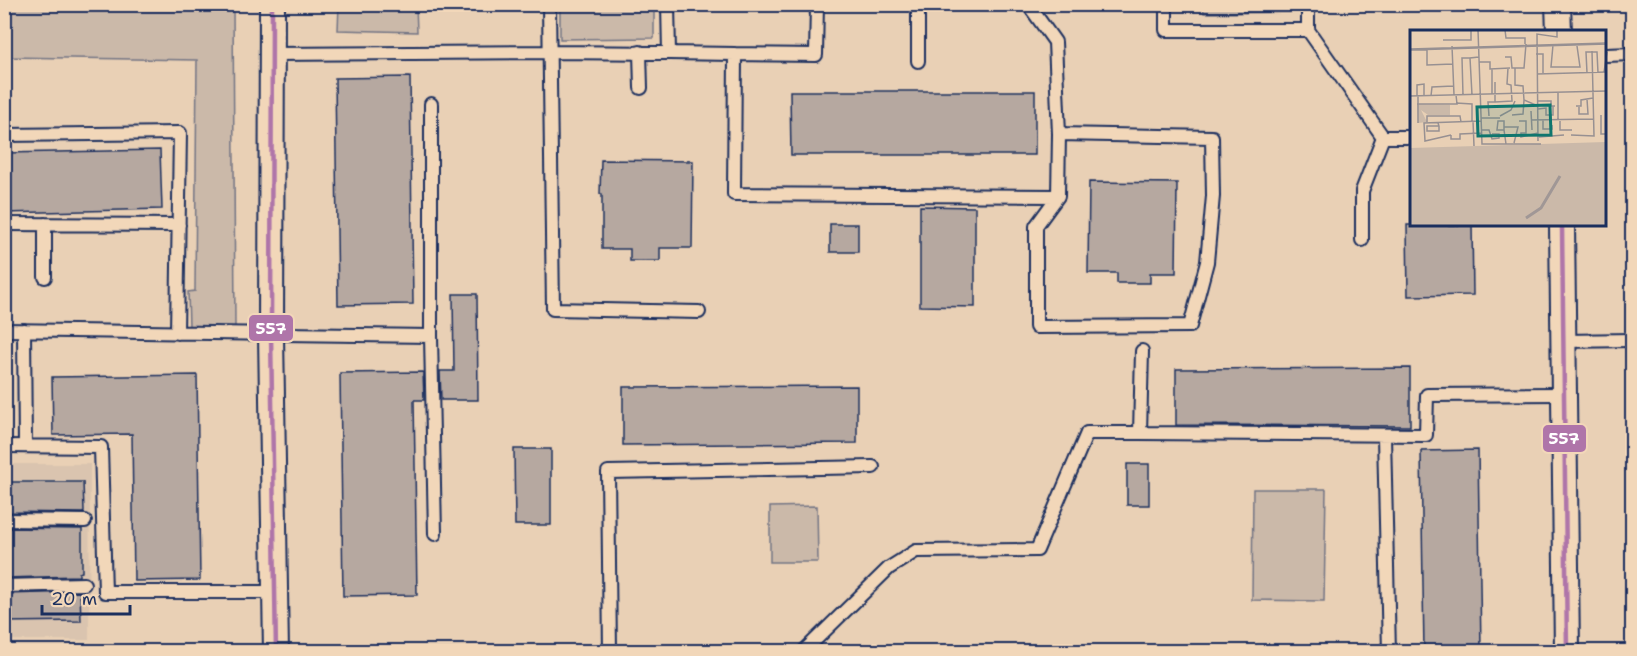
<svg xmlns="http://www.w3.org/2000/svg" width="1637" height="656" viewBox="0 0 1637 656" font-family="'Shantell Sans',sans-serif">
  <style>
    .built { fill: #dac4af }
    .green { fill: #cbb9a9; stroke: #737484; stroke-width: 1.5 }
    .building { fill: #b6a8a0; stroke: #1b2f5e; stroke-width: 1.5 }
    .lines { fill: none; stroke-linecap: round; stroke-linejoin: round }
    .lane-casing { stroke: #1b2f5e; stroke-width: 16 }
    .street-casing { stroke: #1b2f5e; stroke-width: 28 }
    .lane { stroke: #f2d7b9; stroke-width: 12 }
    .street { stroke: #f2d7b9; stroke-width: 24 }
    .bus-1-casing { stroke: #f2d7b9; stroke-width: 9 }
    .bus-1 { stroke: #af75a9; stroke-width: 4.5 }
    .inset-river { fill: none; stroke: #a09796; stroke-width: 3 }
    .inset-road { fill: none; stroke: #979092; stroke-width: 1.5 }
    .view { fill: #0f766e; fill-opacity: 0.15; stroke: #0f766e; stroke-width: 3 }
    .inset-edge { fill: none; stroke: #1b2f5e; stroke-width: 3 }
    .line-badge { stroke: #f2d7b9; stroke-width: 2 }
    .badge-label { font-size: 16px; text-anchor: middle; font-weight: bold; fill: #fff }
  </style>
  <rect width="100%" height="100%" fill="#e9d0b5"/>
  <filter id="ink" filterUnits="userSpaceOnUse"><feTurbulence type="fractalNoise" baseFrequency=".0167" numOctaves="2"/><feDisplacementMap in="SourceGraphic" scale="12" xChannelSelector="R" yChannelSelector="G"/><feConvolveMatrix kernelMatrix="1 2 1 2 8 2 1 2 1" color-interpolation-filters="sRGB"/></filter>
  <g filter="url(#ink)">
    <path class="built" d="M5,464H90L89,640H5Z"/>
    <path class="green" d="M5,4L233,5L235,327L189,326L188,292L195,291L197,60L5,57Z
      M339,5H416L417,32L338,30Z
      M560,5H654V38L560,39Z
      M1203,5H1298L1299,12L1204,13Z
      M1253,489H1326L1324,601L1252,600Z
      M817,506L818,562H770V507Z"/>
    <path class="building" d="M410,77L413,304L338,305L335,78Z
      M790,91H1035V155H791Z
      M160,150L162,209L4,213V153Z
      M601,160L693,161L692,248H660V261H630V249H602V194H600Z
      M1089,182L1177,183L1176,273H1150V283H1117V273H1088Z
      M920,206L975,207V307L920,306Z
      M830,224H858V252H830Z
      M1407,225H1472L1473,295L1408,296Z
      M453,294H477L478,400H441L440,371H454Z
      M1410,368V426L1176,425V369Z
      M423,372L424,400H414L417,595L343,596L340,373Z
      M197,375L200,580L134,581L132,434L53,435L52,377Z
      M857,386V443L623,445V387Z
      M514,449H551V525H515Z
      M1478,450L1481,651H1424L1421,451Z
      M1127,464H1149V505H1127Z
      M4,482H83L84,511L83,513L4,512Z
      M4,528L82,529V572L79,573V576L4,578Z
      M80,592L81,621L4,622V594Z"/>
    <g class="lines">
      <defs>
        <path id="lane" d="M549,4L553,309L699,312
          M817,4L816,55L735,54L734,194L1058,196
          M918,4V61
          M1028,4L1055,42L1059,134L1058,196L1036,226V327L1190,326L1207,262L1213,196L1212,137L1059,134
          M1166,4V30H1308
          M1308,4V30L1383,137H1412
          M640,52L641,88
          M669,53L735,54
          M271,54L550,52L669,53L668,4
          M1606,55L1632,54
          M431,104V336L435,534
          M4,135L180,133L177,333
          M4,224L179,225
          M45,224V277
          M1362,240V191L1383,137
          M4,330L431,336
          M24,330L25,446
          M1564,341L1632,340
          M1142,351L1140,433L1426,435L1427,395L1564,394
          M1384,436L1389,652
          M4,446L101,447L105,592H275
          M4,520L85,521
          M4,586L84,584
          M610,652L608,472L873,467
          M803,652L889,568L916,551L1037,550L1087,433H1140"/>
        <path id="street" d="M272,4L271,335L276,652
          M1558,4L1559,32
          M1562,225L1567,652"/>
      </defs>
      <use href="#lane" class="lane-casing"/>
      <use href="#street" class="street-casing"/>
      <use href="#lane" class="lane"/>
      <use href="#street" class="street"/>
      <defs>
        <path id="bus-1" d="M272,4L271,335L276,652
          M1562,225L1567,652"/>
      </defs>
      <use href="#bus-1" class="bus-1-casing"/>
      <use href="#bus-1" class="bus-1"/>
    </g>
  </g>
  <g transform="translate(1410 30)">
    <rect width="196" height="196" fill="#e9d0b5"/>
    <path d="M7,74L40,75V85H18L11,80L17,92L8,93ZM196,112V196H0V118Z" fill="#cbb9a9"/>
    <path class="inset-river" d="M116,188L131,178L150,146"/>
    <path class="inset-road" d="M68,0L72,114H131M95,0L96,8H115V14M33,10H61V0M143,15L141,37H170L167,16M42,16L44,65M0,19L197,13M17,19V35L43,34M0,20L197,14M126,24H133V43M95,27H101L102,38H114L116,14M69,32H80V39L100,38M105,38V55L113,56L114,70L128,76M82,39V64M194,42L197,22M177,43L176,22H187L188,43M127,44L197,42M148,62V90M53,65L52,28H60M62,65L60,28L69,27M0,66L197,61M7,66V55L14,54V66M21,66L22,57L43,56M128,71H141V76H145M85,72L102,71L101,55L97,54L98,38M46,73L62,74V91M7,74H47L46,65M166,76H171V70L183,68M169,77V84H178L177,69M128,79L136,78V85H143V76M121,81L122,100M102,85L113,84L114,70M191,85V104H197M79,86L78,72H85V52M90,86L101,80L105,71M71,88H90M121,90L184,89M133,90V99H142V95M63,91L64,116M109,91H116V103H111V107L128,103M150,91V100H162M17,92V86H50L51,92M8,93V66M28,93L29,96V101H17V96H29M94,97H108L104,113M71,100H79L82,109L89,108V104H82M94,100V91H88L87,100H94L96,114M41,105L15,111L14,93L71,91M41,105V109H50V104L71,103M161,105L184,106L182,21M129,107L154,105M128,111L127,4L147,7V0"/>
    <path class="view" d="M140,75L141,105L68,106L67,77Z"/>
    <rect width="196" height="196" class="inset-edge"/>
  </g>
  <g class="line-badge">
    <rect x="248" y="314" width="46" height="28" rx="6" fill="#af75a9"/>
    <rect x="1542" y="424" width="45" height="29" rx="6" fill="#af75a9"/>
  </g>
  <g class="badge-label">
    <text x="271" y="334">557</text>
    <text x="1564" y="444">557</text>
  </g>
  <rect width="1637" height="656" fill="none" stroke="#f2d7b9" stroke-width="24"/>
  <rect x="12" y="12" width="1613" height="632" fill="none" stroke="#1b2f5e" stroke-width="2" filter="url(#ink)"/>
  <path d="M42 605v9h88v-9" fill="none" stroke="#1b2f5e" stroke-width="3"/>
  <text x="51" y="605" font-size="18" fill="#1b2f5e" stroke="#f2d7b9" stroke-width="4.5" paint-order="stroke">20 m</text>
</svg>
